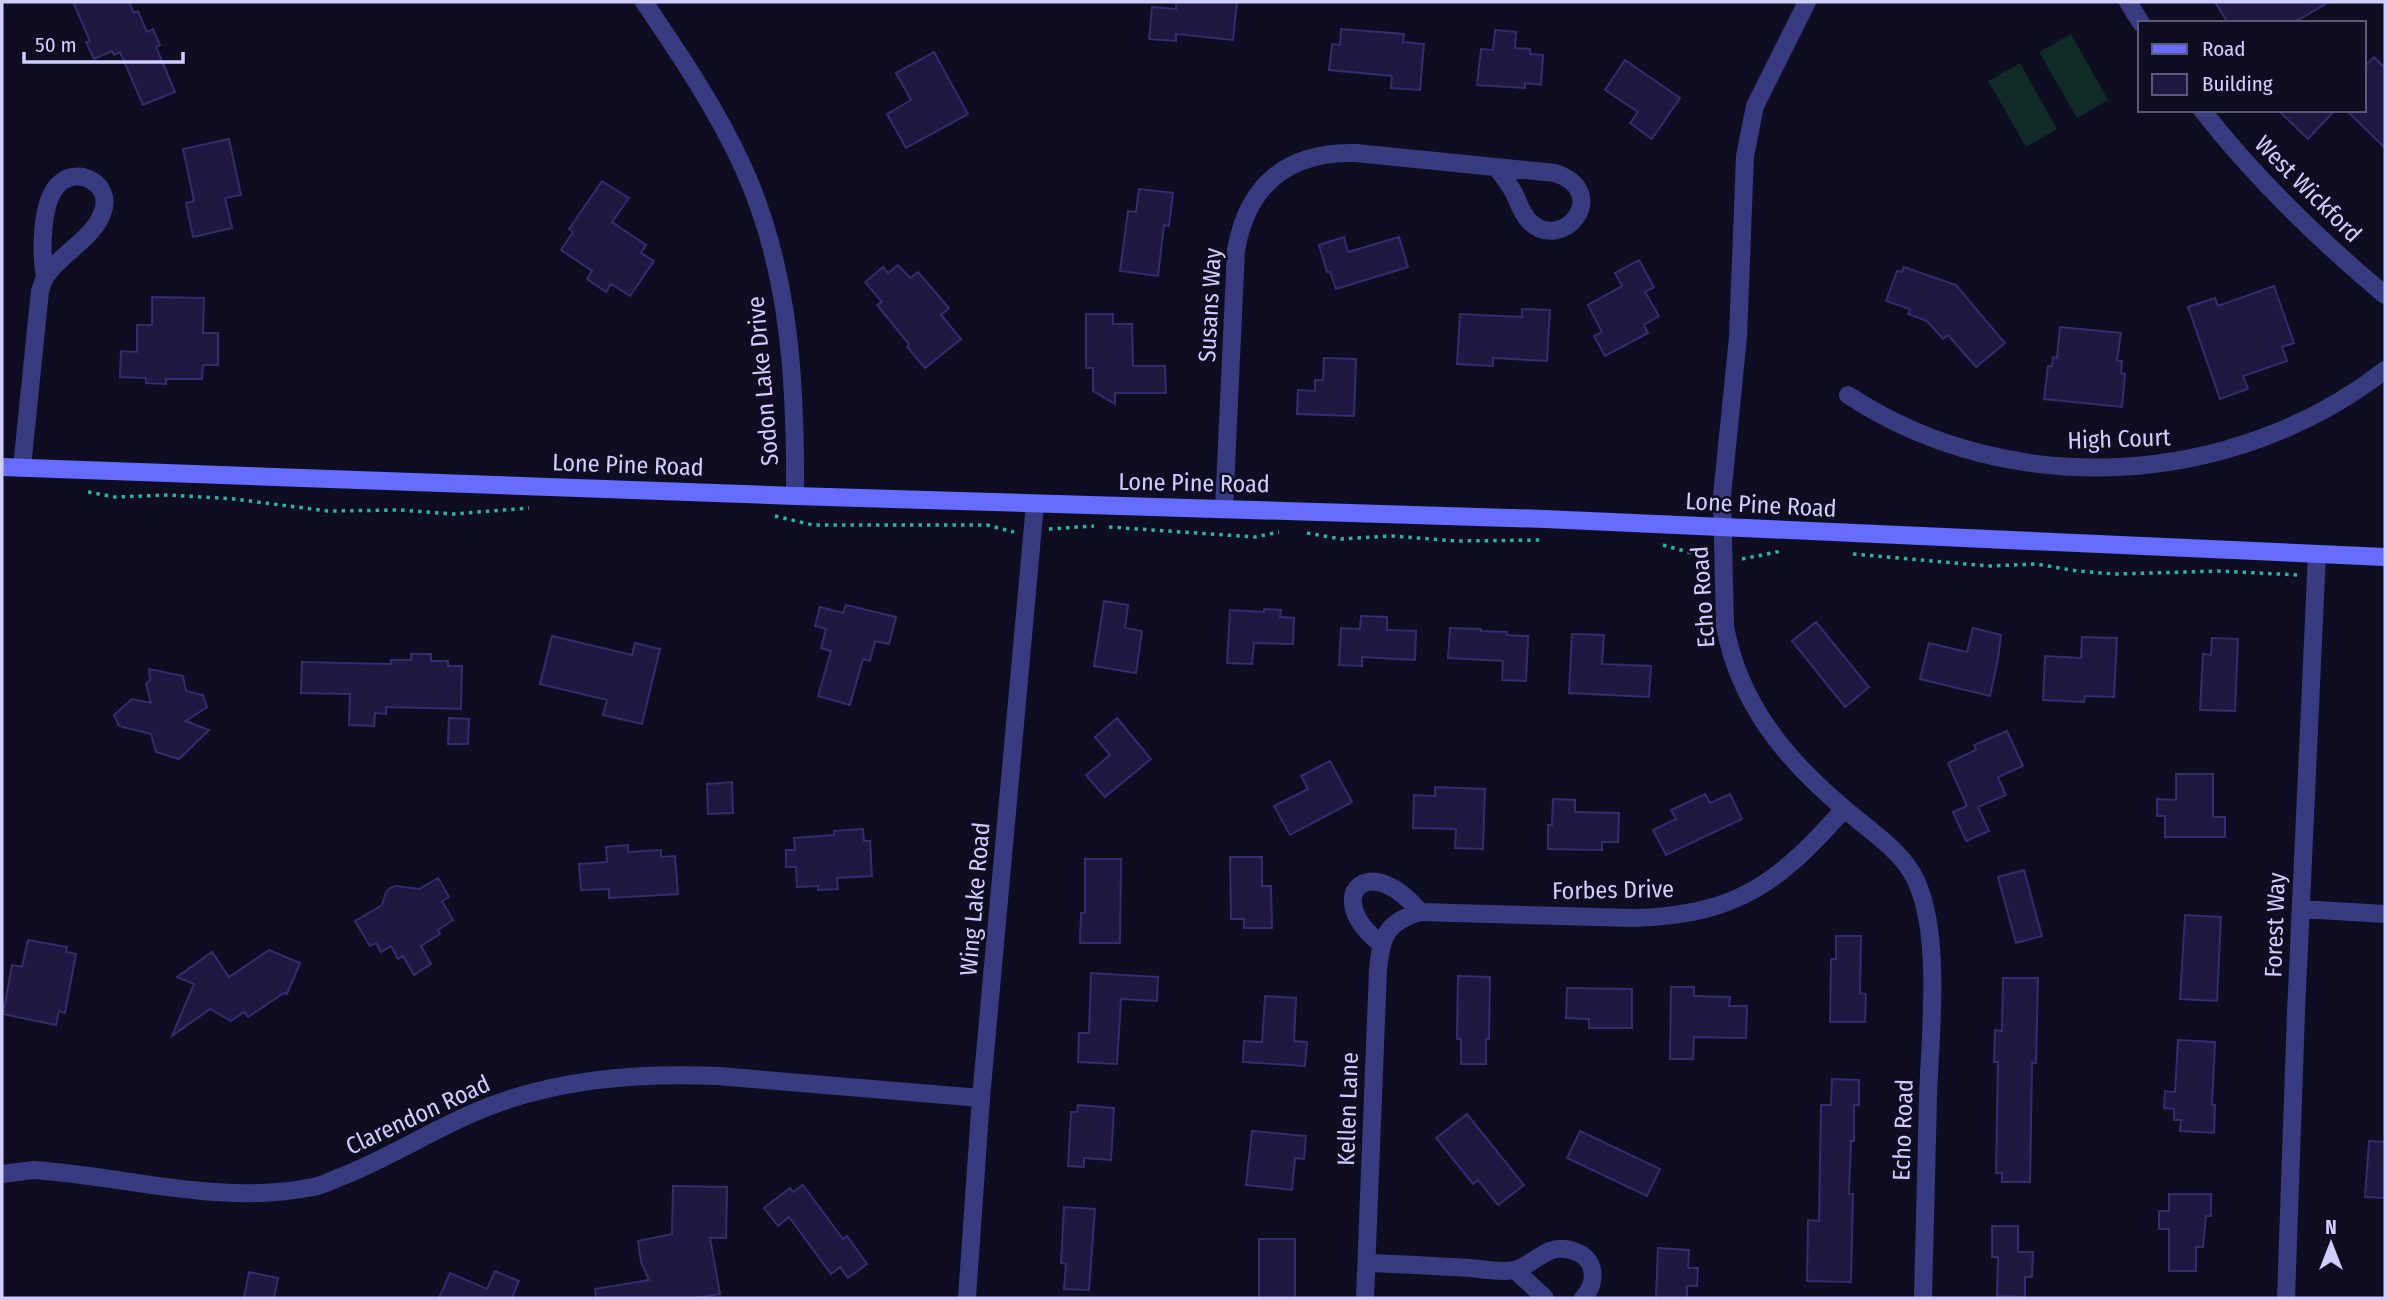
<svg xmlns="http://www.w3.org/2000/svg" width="2387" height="1300" viewBox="0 0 2387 1300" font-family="'Fira Sans Condensed',sans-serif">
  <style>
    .green { fill: #102b28 }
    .building { fill: #1f1942; stroke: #342c6e; stroke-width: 2 }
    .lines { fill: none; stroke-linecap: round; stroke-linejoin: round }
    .path { stroke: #2fb2a0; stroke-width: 3.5; stroke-dasharray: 3.5 5; stroke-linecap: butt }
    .street { stroke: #393b80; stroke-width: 18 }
    .secondary { stroke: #666dfe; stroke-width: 18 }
    .labels { text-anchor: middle; stroke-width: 5; stroke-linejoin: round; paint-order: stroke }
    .street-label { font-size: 24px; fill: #d0ceff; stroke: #0f0d21 }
  </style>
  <rect width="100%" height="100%" fill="#0f0d21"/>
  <path class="green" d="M2071,34L2108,100L2077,118L2039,52Z
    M2020,63L2057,129L2026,147L1988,81Z"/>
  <path class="building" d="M73,2H129L134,13L138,11L147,32L153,29L160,45L156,47L175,92L143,105L120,52L114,55L112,51L94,59L86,42L90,41Z
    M1176,2H1237L1233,40L1176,34V41L1149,39L1152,7L1176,9Z
    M2215,2H2329L2293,23H2228Z
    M1341,29L1404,34L1403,42L1424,44L1420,90L1391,88L1392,76L1329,70L1332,44L1340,45Z
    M1495,30L1516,32L1515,48L1530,49V54L1543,55L1541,85L1525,83V88L1477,85L1481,49L1493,50Z
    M934,52L968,114L906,148L887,114L911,100L896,73Z
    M2374,57L2385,68V148L2346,110H2364V67Z
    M1625,60L1680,98L1652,139L1630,123L1638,112L1605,90Z
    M2278,110H2335L2308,139Z
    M229,139L241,195L225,198L232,228L193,237L186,203L194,201L183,149Z
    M602,181L629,198L612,222L646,245L641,253L654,261L630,296L611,284L606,292L587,279L592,271L561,250L573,232L569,229Z
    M1139,189L1173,193L1169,226L1164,225L1158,276L1120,271L1128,211L1136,212Z
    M1344,237L1348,252L1399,237L1408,267L1336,289L1330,272H1327L1319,245Z
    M1639,260L1654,287L1645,292L1659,316L1644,325L1648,333L1605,356L1594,336L1602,332L1588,305L1622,286L1615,273Z
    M898,265L910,278L918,272L949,308L941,315L961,339L925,368L907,347L909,344L877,305L882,302L865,282L883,267L888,273Z
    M1904,267L1956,285L2005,343L1976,367L1948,335L1943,339L1927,321L1908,314L1910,309L1886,301L1897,271L1902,272Z
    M2274,286L2294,343L2282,347L2287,361L2243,376L2248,389L2220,399L2188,307L2215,298L2218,306Z
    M152,297L204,298L203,333H218V365H203L202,379H166V384L146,383V378L120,377L121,351L137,352V325H152Z
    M1522,309L1550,310L1547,361L1493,358V366L1457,364L1460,314L1522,317Z
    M1086,314H1113V324H1132L1133,366H1165L1166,393H1115V404L1093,391V368H1086Z
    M2060,327L2121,333L2117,361H2122L2121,373L2125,374L2122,407L2044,399L2048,366H2052L2053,357L2057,358Z
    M1324,358L1356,359L1354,416L1297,414L1298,390L1315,391V380H1323Z
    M1104,601L1128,605L1125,628L1142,631L1136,673L1094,666Z
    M846,605L896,617L889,644L875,641L870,661L863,659L850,705L818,696L831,651L821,648L826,629L815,626L820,607L843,613Z
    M1264,609L1281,610L1280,617L1294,618L1293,644L1254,643L1252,664L1227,663L1230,610L1264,612Z
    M1361,616L1387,617V630L1416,631L1415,660L1362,657V666L1339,665L1341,628L1360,629Z
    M1816,622L1869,687L1845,707L1792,641Z
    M1450,628L1481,629V631L1507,632V635L1528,636L1526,681L1502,680L1503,661L1448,658Z
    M1973,628L2001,635L1998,659L1990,696L1920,679L1929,643L1967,652Z
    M1572,634L1604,635L1602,664L1651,666L1649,697L1569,693Z
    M552,636L632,655L635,643L660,649L642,724L603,715L607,700L540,684Z
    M2082,637L2117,638L2114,697L2085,696L2084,702L2043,700L2045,656L2081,658Z
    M2212,638L2238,639L2235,711L2200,710L2203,654L2211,655Z
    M411,654H431V661H448V666H462L461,709L386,707V714L375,713L374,726L349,725L350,694L301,693L302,662L391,664V660H411Z
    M149,669L183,676L186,691L203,695L207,707L186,721L209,730L179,759L156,752L151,734L119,726L114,715L132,699L151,703L146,684L150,680Z
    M449,718L469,719L468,744H448Z
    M1117,718L1151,759L1105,797L1086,775L1110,755L1095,737Z
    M2007,731L2023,766L1998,777L2006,795L1978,807L1989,831L1966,841L1953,812L1967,806L1948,763L1976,750L1974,745Z
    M1330,761L1352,802L1290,835L1274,806L1308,789L1301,776Z
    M2176,774H2213V817H2225V837H2165V816H2157V799L2176,800Z
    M732,782L733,813L708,814L707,784Z
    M1435,787L1485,789L1483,849L1455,848L1456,829L1413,828L1414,795L1435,796Z
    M1705,794L1710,803L1730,794L1742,819L1666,855L1653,830L1676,819L1671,810Z
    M1553,799L1575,800V812L1619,813L1618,842H1602V850L1548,849V825H1552Z
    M863,829L864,841H870L872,876L837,878L838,889L818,890V886L797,887L796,867H786V850H795L794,838L834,835V831Z
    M628,845V852L661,850V857L675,856L678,894L609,898V889L581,890L579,864L607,862L606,847Z
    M1230,857H1262V886H1271L1272,928H1244V919H1231Z
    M1085,859H1121L1120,943H1080L1081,913H1085Z
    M2024,870L2042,936L2016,943L1998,877Z
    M438,878L449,897L442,901L453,920L438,930L440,934L421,946L431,964L414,975L403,956L398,959L391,946L381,952L376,943L370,946L355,921L382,905L386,892L390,888L396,886L419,889Z
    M2185,915L2221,917L2217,1001L2180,999Z
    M1836,936H1861L1860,993L1866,994L1865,1022H1830L1831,959H1836Z
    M28,940L67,947L66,952L76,954L65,1013L59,1011L56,1025L3,1014L12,965L22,967Z
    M269,950L300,963L287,994L284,993L248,1017L244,1012L231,1021L210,1009L172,1036L194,984L177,977L212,952L229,977Z
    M1091,973L1158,977L1157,1001L1121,999L1117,1064L1078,1062L1079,1033H1089Z
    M1458,976L1490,977L1489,1039H1486V1064H1461V1039H1457Z
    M2003,978H2038L2036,1063H2032L2030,1182H2002V1173H1996L1998,1062H1994L1995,1030L2002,1031Z
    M1671,987H1694V996L1730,997L1729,1006H1747L1746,1038L1694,1037L1693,1059H1670Z
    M1567,988L1632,989V1028H1589V1019L1566,1018Z
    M1265,996L1296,998L1294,1041L1307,1042L1305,1066L1243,1062L1244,1041L1262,1042Z
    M2178,1040L2215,1042L2212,1105H2215L2214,1133L2180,1131L2181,1120H2174V1109L2164,1108L2165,1091L2175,1092Z
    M1832,1079L1859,1080V1105H1854V1141H1851L1849,1194H1853L1851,1282L1807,1281L1808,1220L1819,1221L1821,1105H1831Z
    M1078,1105L1114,1108L1111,1160L1084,1158V1167L1068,1166L1071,1112H1077Z
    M1467,1114L1524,1185L1498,1205L1478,1180L1473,1184L1436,1138Z
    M1252,1131L1306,1136L1304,1159L1295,1158L1292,1190L1246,1185Z
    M1580,1131L1660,1169L1647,1196L1567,1158Z
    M2369,1141L2385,1142V1198L2365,1197Z
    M803,1185L843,1239L847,1236L867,1264L848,1278L840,1267L831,1274L789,1217L778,1226L764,1208L790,1188L793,1192Z
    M673,1186L727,1187L726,1238H710L720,1294L697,1298H596L595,1289L649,1280L641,1262L638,1241L672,1234Z
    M2169,1194H2211V1216H2206L2203,1247H2196V1271H2169V1229H2159V1211H2169Z
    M1064,1207L1095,1209L1089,1290L1064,1289L1066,1264L1061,1263Z
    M1992,1226H2018V1252H2033L2032,1277H2025V1297L1997,1296L1998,1257H1992Z
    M1259,1239H1295V1298H1259Z
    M1658,1248L1689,1250L1688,1268H1698L1697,1286H1687V1298H1656Z
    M495,1271L519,1281L512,1298H439L450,1273L487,1289Z
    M249,1272L278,1278L274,1298H244Z"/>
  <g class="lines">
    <path class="path" d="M88,492L115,497L169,495L234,499L328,511L400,510L453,514L529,508
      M775,516L813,525H987L1014,532
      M1109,527L1255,537L1279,532
      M1049,529L1094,526
      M1307,533L1341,539L1392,536L1456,541L1544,540
      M1663,545L1706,557
      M1853,554L1990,566L2036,564L2077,571L2115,574L2218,571L2299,575
      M1742,559L1782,551"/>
    <path class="street" d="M644,2C680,55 716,108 743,167C790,270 796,384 795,496
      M1807,2L1755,106L1745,156L1738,337L1722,496L1725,626C1739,704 1787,761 1847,811C1868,829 1897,848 1912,873C1943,926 1930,1035 1928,1097C1926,1164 1925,1231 1923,1298
      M2128,2L2141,23
      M2202,110C2256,179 2318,239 2385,295
      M1848,395C2010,502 2233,488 2385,370
      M22,467L40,291C42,287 43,280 46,276C61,253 94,239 103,211C112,185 80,166 60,183C40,200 41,253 45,277
      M1224,509L1236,250C1248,183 1289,151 1356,153L1555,173C1613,192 1562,256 1528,220C1522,213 1519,204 1515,195C1511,186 1503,177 1497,168
      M2301,909L2385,914
      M1380,943C1322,898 1367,848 1420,912
      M2,1174L33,1170C126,1176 220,1206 313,1187C324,1185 334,1179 343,1176C388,1158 429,1132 473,1113C550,1079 635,1073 718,1076L981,1098
      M1367,1263C1401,1264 1436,1266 1470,1268C1483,1269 1501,1273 1514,1270C1534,1266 1547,1241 1574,1251C1596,1258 1598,1283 1583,1298
      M1515,1270L1545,1298
      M967,1298L981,1098L1035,504
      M1365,1298L1378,970C1381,937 1386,922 1420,912L1634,918C1736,915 1778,884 1844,809
      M2286,1298L2296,1012L2317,554"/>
    <path class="secondary" d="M2,467L795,496L1545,519L2385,557"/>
  </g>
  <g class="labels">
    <g class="street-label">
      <text transform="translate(2308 189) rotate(45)" y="8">West Wickford</text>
      <text transform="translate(1210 305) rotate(-87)" y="8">Susans Way</text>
      <text transform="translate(763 381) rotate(-95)" y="8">Sodon Lake Drive</text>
      <text transform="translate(2119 439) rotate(-2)" y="8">High Court</text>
      <text transform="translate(628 465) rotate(2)" y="8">Lone Pine Road</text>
      <text transform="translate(1194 483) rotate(1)" y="8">Lone Pine Road</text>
      <text transform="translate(1761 505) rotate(3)" y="8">Lone Pine Road</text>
      <text transform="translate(1703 597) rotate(-94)" y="8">Echo Road</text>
      <text transform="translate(1613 890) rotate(-1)" y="8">Forbes Drive</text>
      <text transform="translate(975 899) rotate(-85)" y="8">Wing Lake Road</text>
      <text transform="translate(2275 925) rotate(-88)" y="8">Forest Way</text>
      <text transform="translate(1348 1109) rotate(-88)" y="8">Kellen Lane</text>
      <text transform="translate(418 1115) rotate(-25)" y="8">Clarendon Road</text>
      <text transform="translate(1903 1130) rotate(-88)" y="8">Echo Road</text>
    </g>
  </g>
  <rect width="2387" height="1300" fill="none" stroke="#d0ceff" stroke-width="7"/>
  <rect x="2138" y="21" width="228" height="91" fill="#0f0d21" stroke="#5c5a7a" stroke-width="2"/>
  <rect x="2152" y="44" width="35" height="10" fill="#666dfe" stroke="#5c5a7a" stroke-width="2"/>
  <text x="2202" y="56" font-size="21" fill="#d0ceff">Road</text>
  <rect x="2152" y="74" width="35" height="21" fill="#1f1942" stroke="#5c5a7a" stroke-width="2"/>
  <text x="2202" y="91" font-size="21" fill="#d0ceff">Building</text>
  <g transform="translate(2331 1244)" stroke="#0f0d21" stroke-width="5" paint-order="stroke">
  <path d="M0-5L12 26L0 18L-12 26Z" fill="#d0ceff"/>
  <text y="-10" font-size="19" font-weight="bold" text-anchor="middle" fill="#d0ceff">N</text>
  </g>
  <path d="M24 52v10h159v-10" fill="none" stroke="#d0ceff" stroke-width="3.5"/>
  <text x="35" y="52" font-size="21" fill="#d0ceff" stroke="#0f0d21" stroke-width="5" paint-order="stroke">50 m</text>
</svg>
